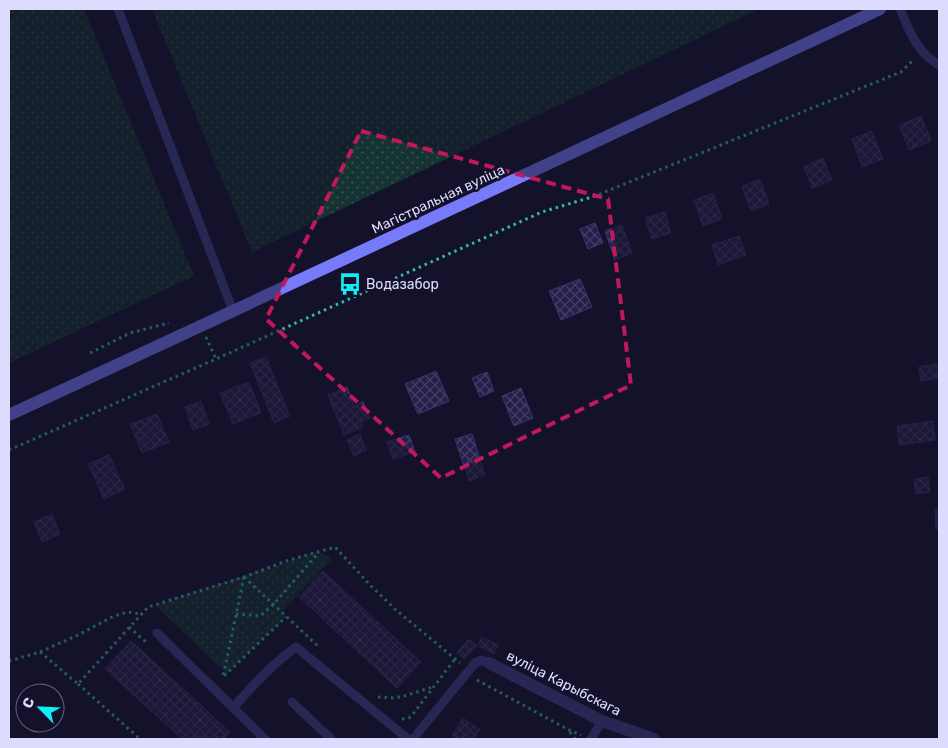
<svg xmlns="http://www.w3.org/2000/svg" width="948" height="748" viewBox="0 0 948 748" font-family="Rubik,sans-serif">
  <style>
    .green { fill: url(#green-dots) }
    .building { fill: url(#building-cross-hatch); stroke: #3b3275 }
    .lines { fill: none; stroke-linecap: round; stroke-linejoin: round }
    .path { stroke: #35b8a8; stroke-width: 3; stroke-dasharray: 2.5 4; stroke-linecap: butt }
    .lane { stroke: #3f4087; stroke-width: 9 }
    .street { stroke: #3f4087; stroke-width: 12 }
    .secondary { stroke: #777bfa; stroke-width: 12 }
    .marked { fill: none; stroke: #c2185b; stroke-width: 4; stroke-dasharray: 10 6; stroke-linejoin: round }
    .labels { text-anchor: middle; stroke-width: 5; stroke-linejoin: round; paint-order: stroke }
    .street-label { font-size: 14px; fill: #dedcfe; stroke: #14122a }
    .poi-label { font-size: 14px; fill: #dedcfe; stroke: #14122a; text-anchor: start }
  </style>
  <defs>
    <pattern id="green-dots" width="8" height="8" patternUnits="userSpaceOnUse" patternTransform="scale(1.25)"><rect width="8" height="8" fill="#153431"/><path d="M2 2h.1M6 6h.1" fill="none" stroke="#375150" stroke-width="1.8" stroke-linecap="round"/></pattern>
    <pattern id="building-cross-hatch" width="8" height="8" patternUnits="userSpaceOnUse" patternTransform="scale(1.25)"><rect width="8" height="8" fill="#251f4a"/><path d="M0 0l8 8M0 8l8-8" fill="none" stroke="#443f65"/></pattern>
  </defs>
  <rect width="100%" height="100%" fill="#14122a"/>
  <path class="green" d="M9,9H84L194,276L9,363Z
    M152,9H759L252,252Z
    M319,551L332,559L282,612L286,617L227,674L155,605Z"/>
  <path class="building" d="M921,116L931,141L909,150L899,125Z
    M872,131L883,159L862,167L852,139Z
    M823,158L832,180L812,188L804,167Z
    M760,179L769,204L751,211L742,186Z
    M713,193L722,219L703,226L694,200Z
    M665,212L671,233L652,239L645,218Z
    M595,223L603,243L588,249L580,229Z
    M622,225L632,253L615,260L605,231Z
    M739,236L746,255L718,265L712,245Z
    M580,279L592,307L561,320L549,291Z
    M266,357L290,416L274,423L250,363Z
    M936,364L938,378L921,381L919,367Z
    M436,371L449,401L418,414L405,384Z
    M487,372L494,391L480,397L472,378Z
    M249,382L261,413L233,424L220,393Z
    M347,387L354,406L363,402L370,418L361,422L363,427L344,435L328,395Z
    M521,388L533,418L514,426L502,396Z
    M201,401L209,424L193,430L185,407Z
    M157,414L169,442L142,453L130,424Z
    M933,421L935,440L899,445L897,426Z
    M360,434L366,450L354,456L347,440Z
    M472,434L485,475L469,481L455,439Z
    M409,435L415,452L393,459L387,442Z
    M109,455L125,489L104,499L88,464Z
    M928,477L930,492L916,494L914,479Z
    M935,509H939V529H936Z
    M52,514L60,534L42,542L34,522Z
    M323,571L421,662L397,688L299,597Z
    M482,637L498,645L494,654L478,646Z
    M469,639L477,646L464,659L457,652Z
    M131,641L230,732L223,739H182L105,669Z
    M463,718L480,730L473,739H458L452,735Z"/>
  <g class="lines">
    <path class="path" d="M206,337L216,359
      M90,353L130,333L169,323
      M9,450L216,359L542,212L595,196L901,72L914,59
      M244,577L320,648
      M244,577L223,677L286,617
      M236,614L260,616L273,605L319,552
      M129,627L147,643
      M40,652L78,684L148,607L244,577L286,561L335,547L371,586L396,610L460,663
      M9,661L40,652L76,636L114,616L128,612L141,614
      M477,680L569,730L581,735
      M78,684L140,739
      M378,697L394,698L404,696L433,687
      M402,719L409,718L413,714L455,659
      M570,732L575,739"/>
    <path class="lane" d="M118,9L233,311
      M900,9C910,32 917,52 939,65
      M157,633L265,739
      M292,702L331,739
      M233,708C252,686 272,664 296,647L408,739
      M413,739L475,663L482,660L489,663
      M591,739L602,721"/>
    <path class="street" d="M489,663L602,721L654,739"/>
    <path class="secondary" d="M9,415L233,311L880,9"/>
  </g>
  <path d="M0 0H948V748H0ZM361,131L608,199L631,385L441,478L266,319Z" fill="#14122a" fill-opacity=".55" fill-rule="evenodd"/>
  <path class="marked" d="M361,131L608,199L631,385L441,478L266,319Z"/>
  <defs>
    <symbol id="bus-bare" viewBox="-9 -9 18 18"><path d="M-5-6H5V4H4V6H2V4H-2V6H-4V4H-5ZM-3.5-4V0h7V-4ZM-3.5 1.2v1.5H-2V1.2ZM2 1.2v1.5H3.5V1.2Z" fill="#10edf6" stroke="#14122a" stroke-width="2.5" paint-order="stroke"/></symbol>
  </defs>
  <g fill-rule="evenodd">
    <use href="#bus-bare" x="334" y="268" width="32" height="32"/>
  </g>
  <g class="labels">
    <g class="street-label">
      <text transform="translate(438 199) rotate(-25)" y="5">Магістральная вуліца</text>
      <text transform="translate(564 683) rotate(27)" y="5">вуліца Карыбскага</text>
    </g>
    <g class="poi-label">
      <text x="366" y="289">Водазабор</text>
    </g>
  </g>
  <rect width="948" height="748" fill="none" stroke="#dedcfe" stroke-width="20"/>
  <g transform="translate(40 708) rotate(294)"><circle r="24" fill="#14122a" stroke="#65637f"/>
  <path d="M0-4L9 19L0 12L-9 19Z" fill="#10edf6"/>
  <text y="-8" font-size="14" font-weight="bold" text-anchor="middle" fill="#dedcfe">С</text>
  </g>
</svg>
